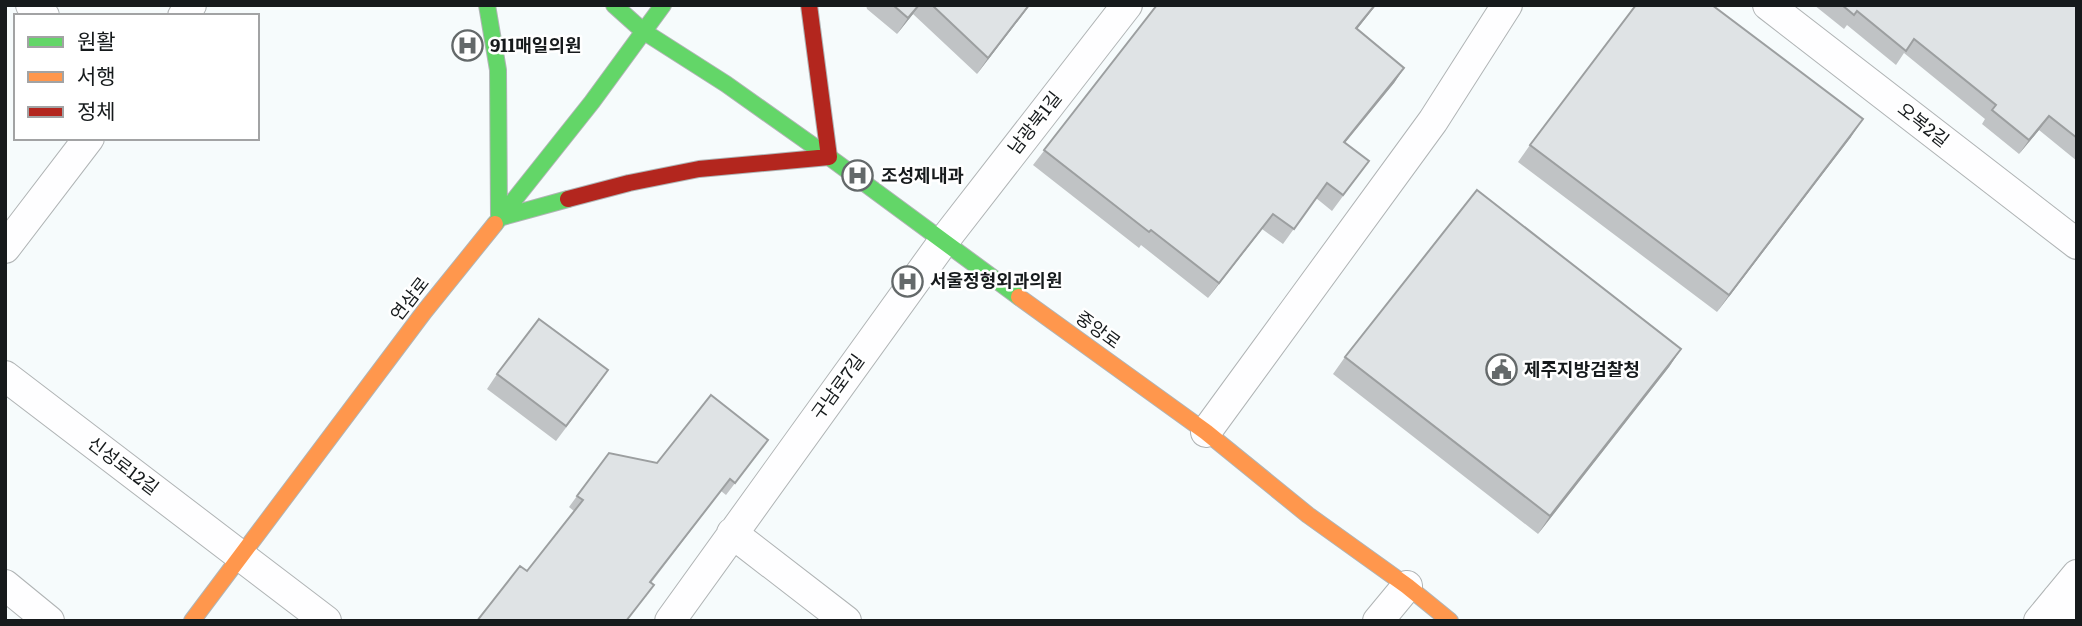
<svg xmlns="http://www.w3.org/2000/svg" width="2082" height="626" viewBox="0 0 2082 626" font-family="Literata,'Noto Sans KR',serif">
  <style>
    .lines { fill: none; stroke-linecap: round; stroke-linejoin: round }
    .street-casing { stroke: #b0b4b5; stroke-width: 32 }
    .fast-casing { stroke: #b0b4b5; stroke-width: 18 }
    .slow-casing { stroke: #b0b4b5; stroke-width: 18 }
    .jam-casing { stroke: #b0b4b5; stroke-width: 18 }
    .street { stroke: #fefeff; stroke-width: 30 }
    .fast { stroke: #63d668; stroke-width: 16 }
    .slow { stroke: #ff974d; stroke-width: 16 }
    .jam { stroke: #b3261e; stroke-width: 16 }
    .wall { fill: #c0c3c5 }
    .shaded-wall { fill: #9c9fa0 }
    .building { fill: #dfe3e5; stroke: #9c9fa0; stroke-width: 2 }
    .labels { text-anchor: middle; stroke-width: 5; stroke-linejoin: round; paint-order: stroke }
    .poi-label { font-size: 18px; font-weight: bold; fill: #161a1c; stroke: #fff; text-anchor: start }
    .street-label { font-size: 18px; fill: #161a1c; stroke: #fff }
  </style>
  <rect width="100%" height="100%" fill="#f6fbfc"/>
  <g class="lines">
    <defs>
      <path id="street" d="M31,5L44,16
        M1768,5L2077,244
        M183,16L191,5
        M5,248L89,138
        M5,376L326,621
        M1206,432L1433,121L1507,5
        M732,533L846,621
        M5,585L49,621
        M2057,599L2077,615
        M670,621L943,242L1127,5
        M1378,621L1407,586
        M2039,621L2077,575"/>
      <path id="fast" d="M487,5L498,70L499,218L568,199
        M614,5L643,31L726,84L829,157L1019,297
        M495,224L592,102L663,5"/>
      <path id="slow" d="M1019,297L1206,432L1308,515L1407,586L1450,621
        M192,621L424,312L495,224"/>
      <path id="jam" d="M568,199L629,183L699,169L829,157L809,5"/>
    </defs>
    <use href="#street" class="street-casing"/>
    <use href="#fast" class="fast-casing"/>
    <use href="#slow" class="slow-casing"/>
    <use href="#jam" class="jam-casing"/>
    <use href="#street" class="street"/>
    <use href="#fast" class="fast"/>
    <use href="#slow" class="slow"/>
    <use href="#jam" class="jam"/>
  </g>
  <path class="wall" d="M866,5H1030L977,74L913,14L897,34L867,9Z
    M1157,5H1376L1357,29L1404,68L1394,83L1345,143L1369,161L1332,211L1316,198L1283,244L1262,229L1208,298L1141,245L1139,248L1033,165Z
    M1814,5H2077V161L2039,130L2019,154L1982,124L1985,119L1904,53L1896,65L1847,25L1844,29Z
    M1851,137L1717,312L1518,162L1530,145Z
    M1681,349L1669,367L1538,534L1333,374L1345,357Z
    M497,374L598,385L556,441L487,389Z
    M768,440L726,495L721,491L651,583L646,597L527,571L574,511L569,507L577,496L657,463Z"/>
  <path class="shaded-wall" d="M919,5L913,14L897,34L908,18Z
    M1029,5H1030L977,74L988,58Z
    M1375,5H1376L1346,43L1356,28Z
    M1404,68L1394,83L1333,157L1344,142Z
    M2049,116L2039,130L2019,154L2029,140Z
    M1863,119L1851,137L1717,312L1729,295Z
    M1273,214L1262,229L1208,298L1219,283Z
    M1681,349L1669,367L1538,534L1550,516Z"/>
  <path class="building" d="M893,5H919L908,18Z
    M932,5H1029L988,58Z
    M1157,5H1375L1356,28L1404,68L1344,142L1369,161L1343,195L1327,183L1294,229L1273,214L1219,283L1151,230L1149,232L1044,150Z
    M1636,5H1712L1863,119L1729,295L1530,145Z
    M1842,5H2077V138L2049,116L2029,140L1992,110L1996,105L1914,39L1906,51L1857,11L1854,15Z
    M1477,190L1681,349L1550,516L1345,357Z
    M539,319L608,370L566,426L497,374Z
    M711,395L768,440L735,483L730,479L650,582L654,585L626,621H477L520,566L527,571L583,500L577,496L609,453L657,463Z"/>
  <defs>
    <symbol id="hospital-ring" viewBox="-11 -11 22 22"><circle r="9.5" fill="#fff" stroke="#64696a" stroke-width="1.5"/><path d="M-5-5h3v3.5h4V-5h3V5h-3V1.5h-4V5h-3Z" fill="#64696a"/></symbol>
    <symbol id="civic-ring" viewBox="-11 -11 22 22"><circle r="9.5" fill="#fff" stroke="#64696a" stroke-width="1.5"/><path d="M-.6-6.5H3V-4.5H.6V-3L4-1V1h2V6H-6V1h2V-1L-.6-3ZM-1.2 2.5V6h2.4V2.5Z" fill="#64696a"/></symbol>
  </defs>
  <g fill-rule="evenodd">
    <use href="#hospital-ring" x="450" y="28" width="35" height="35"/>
    <use href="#hospital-ring" x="840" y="158" width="35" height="35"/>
    <use href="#hospital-ring" x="890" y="264" width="35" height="35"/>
    <use href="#civic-ring" x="1484" y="352" width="35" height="35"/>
  </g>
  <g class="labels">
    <g class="poi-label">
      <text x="490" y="52">911매일의원</text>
      <text x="881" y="182">조성제내과</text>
      <text x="930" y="287">서울정형외과의원</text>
      <text x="1524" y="376">제주지방검찰청</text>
    </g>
    <g class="street-label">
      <text transform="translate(1035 123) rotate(-52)" y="6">남광북1길</text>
      <text transform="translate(1923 125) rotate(38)" y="6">오복2길</text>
      <text transform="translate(410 299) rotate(-52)" y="6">연삼로</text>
      <text transform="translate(1098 330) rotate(36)" y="6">중앙로</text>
      <text transform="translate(838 387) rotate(-54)" y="6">구남로7길</text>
      <text transform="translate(123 466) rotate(37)" y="6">신성로12길</text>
    </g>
  </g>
  <rect width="2082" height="626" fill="none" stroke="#161a1c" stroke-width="14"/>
  <rect x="14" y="14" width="245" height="126" fill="#ffffff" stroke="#a2a3a4" stroke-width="2"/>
  <rect x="28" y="37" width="35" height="10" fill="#63d668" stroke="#a2a3a4" stroke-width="2"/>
  <text x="77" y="49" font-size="21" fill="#161a1c">원활</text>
  <rect x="28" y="72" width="35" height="10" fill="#ff974d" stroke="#a2a3a4" stroke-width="2"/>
  <text x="77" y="84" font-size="21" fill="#161a1c">서행</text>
  <rect x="28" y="107" width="35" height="10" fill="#b3261e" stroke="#a2a3a4" stroke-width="2"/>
  <text x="77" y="119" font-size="21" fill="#161a1c">정체</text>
</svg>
